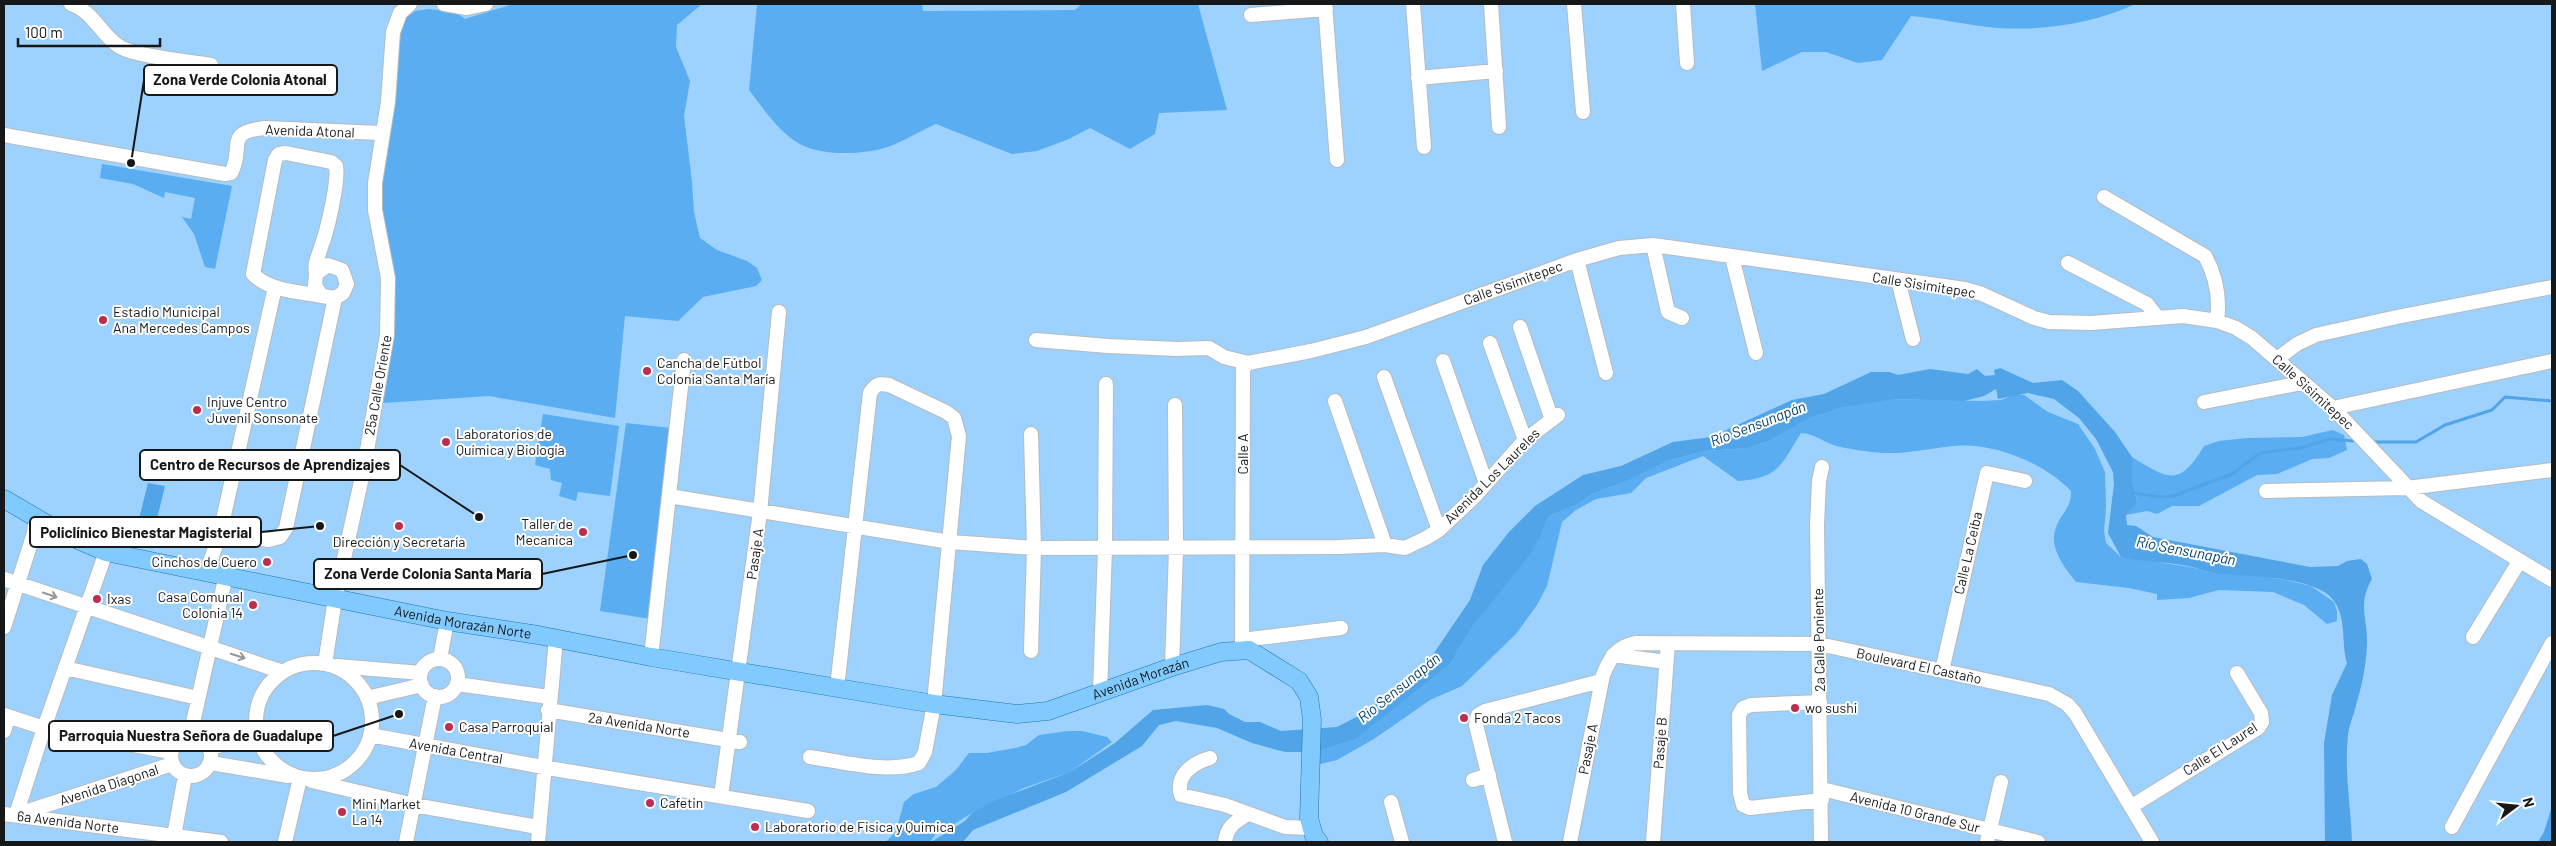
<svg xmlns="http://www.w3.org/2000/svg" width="2556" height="846" viewBox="0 0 2556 846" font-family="Barlow,sans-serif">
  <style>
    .green { fill: #9dd1fe }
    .forest { fill: #59adf0 }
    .water { fill: #50a4e7 }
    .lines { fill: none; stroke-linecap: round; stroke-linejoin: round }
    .stream { stroke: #50a4e7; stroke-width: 3 }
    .minor-casing { stroke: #b6bbbf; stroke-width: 16 }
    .major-casing { stroke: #2374ae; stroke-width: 19 }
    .minor { stroke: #fff; stroke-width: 14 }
    .major { stroke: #80cafe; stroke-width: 18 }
    .oneway { stroke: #969798 }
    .poi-dot { fill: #bd2d51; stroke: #fff; stroke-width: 2 }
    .labels { text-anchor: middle; stroke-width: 4; stroke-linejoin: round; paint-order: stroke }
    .street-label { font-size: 14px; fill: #151719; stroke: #fff }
    .poi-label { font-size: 14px; fill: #151719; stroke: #fff; text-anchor: start }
    .water-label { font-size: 15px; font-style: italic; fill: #00436f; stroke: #fff }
    .leader { fill: none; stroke: #151719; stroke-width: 2 }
    .callout-dot { fill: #151719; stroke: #fff; stroke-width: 2 }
    .callout { fill: #fff; stroke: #151719; stroke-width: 2 }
    .callout-label { font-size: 15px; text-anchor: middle; font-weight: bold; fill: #151719 }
  </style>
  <rect width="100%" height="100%" fill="#e3e8ed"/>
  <path class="green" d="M4,4H2552V842H4Z"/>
  <path class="forest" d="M513,4H702L677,25L676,47L690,81L684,116L692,182L694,212L700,238L717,250L747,261L757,268L762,280L756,286L703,297L678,321L625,316L615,418L489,396L383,403L390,363L395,303L392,261L379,193L400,30L406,18L415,11L429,9L455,12L465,19Z
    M757,4H922L923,11L1075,10L1082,4H1198L1227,110L1159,113L1155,134L1130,149L1090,128L1069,139L1037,151L1012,154L936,124C920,131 904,141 888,147C863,155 817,157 795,141C776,128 763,108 749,90Z
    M1755,4H2135C2091,25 2036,32 1988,27C1962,24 1937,18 1911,16L1882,60L1858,63L1826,52H1802L1762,71Z
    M102,164L232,186L215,269L205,267L194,234L182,217L191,219L195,198L165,192L164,198L133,184L100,178Z
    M2016,394L2024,395L2048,412L2078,424L2095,449L2105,472L2106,508L2104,531L2106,543L2121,557L2190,567L2216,574H2247L2286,580L2311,586L2334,602L2337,611V621L2327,624L2304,605L2273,592L2219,590L2189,598L2157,600V594L2129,588L2076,582C2061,563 2045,543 2060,519C2067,508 2071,504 2071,491C2044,463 1994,442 1954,446C1932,448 1907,454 1885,453C1876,453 1841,448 1833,445C1821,440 1814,434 1801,433C1781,465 1779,478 1738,481L1703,456L1646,478L1631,493L1596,499L1576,510L1562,522L1547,586L1537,605L1516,634L1462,686L1430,700L1374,739L1337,760L1316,765V752L1351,741L1450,664L1473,626L1538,542L1549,516L1578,504L1592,494L1630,480L1670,460L1705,451L1748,448L1771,440L1810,418L1841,408L1890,399L1981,401L2001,400Z
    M543,414L619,426L610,496L578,492L576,501L559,496L562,483L551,480L550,469L535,465Z
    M626,423L671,428L651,619L600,611Z
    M2333,430L2344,435L2347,450L2329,458L2312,459L2277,474L2257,475L2199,506H2172L2157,514L2147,511L2126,515L2137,501L2132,479V457C2168,479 2179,488 2204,446L2219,441L2247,438L2302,437Z
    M1068,731H1082L1107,737L1112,742L1070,772L1024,788L972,813L951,826L939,829L930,842H886L896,831L904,802L914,794L936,787L956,770L969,753H987L1015,748L1026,745L1039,735Z"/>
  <path class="water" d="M2000,368L2033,383L2062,380L2078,391L2115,432L2132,457V479L2137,502L2126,515L2127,525L2136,526L2153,537L2310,567L2338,566L2347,561L2361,559L2367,564L2372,579C2357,605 2368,617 2367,645C2366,665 2362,686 2356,705C2354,715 2349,725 2348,735C2344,771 2351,807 2352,842H2325L2324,743L2332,695L2347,663C2341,644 2347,619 2334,601C2317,576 2246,576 2218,574C2208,573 2198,568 2188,566C2166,562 2143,562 2121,557L2108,533L2114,484L2113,472L2096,439L2079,418L2054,399L2028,393L1998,399L1996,389L1984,396L1964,401L1893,399L1841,408L1810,418L1771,440L1748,448L1705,451L1670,460L1630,480L1592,494L1578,504L1549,516L1539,540L1531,553L1473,626L1450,664L1354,740L1316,752H1285L1252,743L1217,728L1176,721L1159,725L1142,746L1066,792L973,830L963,842H931L965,821L972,813L994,801L1070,772L1115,743L1153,710L1207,705L1224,709L1229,714L1245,722H1260L1281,731L1337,727L1368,711L1421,667L1434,653L1470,600L1483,565L1509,532L1535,506L1583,475L1621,466L1673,442L1711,437L1792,400L1824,394L1871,372H1889L1898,375L1930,369L1968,374L1977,369L1985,376L1995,375L1994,370Z
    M148,483L165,486L156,523L139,519Z
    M2552,806V842H2538L2544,832Z"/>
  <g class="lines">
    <path class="stream" d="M2374,442H2416L2445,425L2492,410L2505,397L2552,401
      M2135,493L2159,497L2173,496L2232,474L2260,453L2300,448L2330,439L2353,441"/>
    <defs>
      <path id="minor" d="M71,4C94,12 101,35 120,47C137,57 190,61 211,65
        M444,4L467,8L486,4
        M1325,4L1337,160
        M1413,4L1424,147
        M1491,4L1499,127
        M1574,4L1583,112
        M1683,4L1687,63
        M1251,15L1326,9
        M1418,78L1496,71
        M4,135L225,174L231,173C245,147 223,132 265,128L381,133
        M2104,197L2205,256C2216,276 2220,299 2217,321
        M1653,245L1668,312L1682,318
        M1732,257L1756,353
        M1577,260L1606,373
        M2068,263L2147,304L2158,318
        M316,274C314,262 318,258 321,247C327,232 339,181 336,166L331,162L286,153L279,154L275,160L253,274C269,291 300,292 322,296
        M1898,280L1913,339
        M1520,327L1552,420
        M1036,340L1108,346L1177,349L1209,348L1224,357L1248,363L1311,351L1366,337L1577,260L1619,248L1653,245L1965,289L1982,294L2034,318L2049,322L2091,323L2183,316L2217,321L2236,328L2252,338L2333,408L2421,501L2552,580
        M1490,343L1525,440
        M2277,359L2297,344L2316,335L2397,317L2552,287
        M1443,361L1486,483
        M1384,377L1439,530
        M1335,401L1385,545
        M2204,402L2302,383
        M2333,408L2552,361
        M1031,434L1034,548L1031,651
        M2266,491L2407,488L2552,470
        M669,496L950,542L1034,548L1339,547L1385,545L1405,548L1426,538L1439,530L1474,497L1525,440L1558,415
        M220,533L269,540L280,537L286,528L335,298L343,293L347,284L342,270L328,265L316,274L315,286L322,296L335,298
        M207,571L220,533L275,287
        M4,579L283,672
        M4,627L34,533L36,517
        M2473,637L2519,562
        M1242,640L1341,628
        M1242,649L1243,369L1248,363
        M1613,655L1666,662
        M651,657L684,360
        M440,659L447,621
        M420 678a19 19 0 1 1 38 0a19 19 0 1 1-38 0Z
        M256 721a58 58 0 1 1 116 0a58 58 0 1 1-116 0Z
        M325,664L335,599L364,468L387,335L388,278L375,210V183L388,102L393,32L400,13L410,4
        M337,666L421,673
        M1172,667L1176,549L1175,405
        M65,668L198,698
        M1942,671L1987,473L2025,481
        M457,684L549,697
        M1100,693L1105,548L1106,384
        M367,698L422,685
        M1820,702L1751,705L1743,708L1739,715L1740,793L1743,805L1750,808L1822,800
        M548,710L740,742
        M4,715L44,728L171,752
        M4,731L8,717
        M370,735L554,769L808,811
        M171 756a20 20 0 1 1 40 0a20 20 0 1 1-40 0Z
        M190,736L226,575
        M210,748L258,736
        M810,757C844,762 886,774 919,763L925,752L934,704L959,436L954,418L946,412L889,385C878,383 876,384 870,393L837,688
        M1210,758C1193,763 1175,775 1181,795L1225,805L1285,827L1311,828
        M211,763L288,776
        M1473,780L1489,775
        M312,781L414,805L538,827
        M1822,789L2038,842
        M721,796L760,512L779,312
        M1391,802L1402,842
        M2132,806L2258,728L2262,722L2261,713L2237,673
        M4,814L221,842
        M19,814L172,764
        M16,815L44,728L106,552
        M2452,827L2552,643
        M174,836L185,776
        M285,842L300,778
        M406,842L435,696
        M538,842L556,638
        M1225,842C1227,826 1235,822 1248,814
        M1505,842L1476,725L1478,715L1485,711L1601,681
        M1570,842L1603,675C1610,658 1616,647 1635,643L1819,644L2049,694L2067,704L2075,713L2152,842
        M1653,842L1668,643
        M1821,842L1817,525L1819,481L1822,467
        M1987,842L2001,782"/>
      <g id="major">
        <path id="s1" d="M4,499L64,534L106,552L447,621L538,635L651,657L934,704L1017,714L1048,711L1172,667L1221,652L1249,650L1299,681L1309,697L1312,720L1309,818L1314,836L1319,842"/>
      </g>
    </defs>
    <use href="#minor" class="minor-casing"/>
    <use href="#major" class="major-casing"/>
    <use href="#minor" class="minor"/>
    <use href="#major" class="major"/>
  </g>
  <defs><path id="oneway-shaft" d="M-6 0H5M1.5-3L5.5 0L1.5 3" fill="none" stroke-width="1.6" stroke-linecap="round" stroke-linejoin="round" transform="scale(1.25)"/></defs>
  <g class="oneway">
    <use href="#oneway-shaft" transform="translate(50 595) rotate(19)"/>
    <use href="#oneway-shaft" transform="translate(238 656) rotate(18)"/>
  </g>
  <g class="poi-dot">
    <circle cx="103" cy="320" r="5"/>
    <circle cx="647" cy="371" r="5"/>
    <circle cx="197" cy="410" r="5"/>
    <circle cx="446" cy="442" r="5"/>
    <circle cx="399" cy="526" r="5"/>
    <circle cx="583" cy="532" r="5"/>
    <circle cx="267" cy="562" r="5"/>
    <circle cx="97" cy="599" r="5"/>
    <circle cx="253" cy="605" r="5"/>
    <circle cx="1795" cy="708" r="5"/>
    <circle cx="1464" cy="718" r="5"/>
    <circle cx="449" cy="727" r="5"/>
    <circle cx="650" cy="803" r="5"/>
    <circle cx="342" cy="812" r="5"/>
    <circle cx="755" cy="827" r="5"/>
  </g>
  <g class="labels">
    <g class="street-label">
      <text transform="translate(310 131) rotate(2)" y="5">Avenida Atonal</text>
      <text transform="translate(1513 283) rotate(-20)" y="5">Calle Sisimitepec</text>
      <text transform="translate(1924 285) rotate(9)" y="5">Calle Sisimitepec</text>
      <text transform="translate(378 385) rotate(-80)" y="5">25a Calle Oriente</text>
      <text transform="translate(2313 392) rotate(42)" y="5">Calle Sisimitepec</text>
      <text transform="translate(1243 454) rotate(-90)" y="5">Calle A</text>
      <text transform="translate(1492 476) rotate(-45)" y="5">Avenida Los Laureles</text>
      <text transform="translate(1968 553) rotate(-77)" y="5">Calle La Ceiba</text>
      <text transform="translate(755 554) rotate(-82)" y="5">Pasaje A</text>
      <text dy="5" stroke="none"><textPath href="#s1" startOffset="479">Avenida Morazán Norte</textPath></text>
      <text transform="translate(1819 640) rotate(-91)" y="5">2a Calle Poniente</text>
      <text transform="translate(1919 666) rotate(12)" y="5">Boulevard El Castaño</text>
      <text dy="5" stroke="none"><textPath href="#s1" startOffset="1170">Avenida Morazán</textPath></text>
      <text transform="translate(639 725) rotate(9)" y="5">2a Avenida Norte</text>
      <text transform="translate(1660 743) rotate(-86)" y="5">Pasaje B</text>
      <text transform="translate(1588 749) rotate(-79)" y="5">Pasaje A</text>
      <text transform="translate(2220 749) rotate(-33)" y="5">Calle El Laurel</text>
      <text transform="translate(456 751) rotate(10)" y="5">Avenida Central</text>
      <text transform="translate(109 785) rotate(-18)" y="5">Avenida Diagonal</text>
      <text transform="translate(1915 812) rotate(14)" y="5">Avenida 10 Grande Sur</text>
      <text transform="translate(68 822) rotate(7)" y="5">6a Avenida Norte</text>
    </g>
    <g class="poi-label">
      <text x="113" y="317">Estadio Municipal<tspan x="113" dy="16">Ana Mercedes Campos</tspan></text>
      <text x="657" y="368">Cancha de Fútbol<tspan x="657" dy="16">Colonia Santa María</tspan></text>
      <text x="207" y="407">Injuve Centro<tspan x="207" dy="16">Juvenil Sonsonate</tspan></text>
      <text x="456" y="439">Laboratorios de<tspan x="456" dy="16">Química y Biología</tspan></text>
      <text x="573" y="529" text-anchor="end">Taller de<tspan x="573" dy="16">Mecanica</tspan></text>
      <text x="399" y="547" text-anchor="middle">Dirección y Secretaría</text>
      <text x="257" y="567" text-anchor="end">Cinchos de Cuero</text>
      <text x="243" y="602" text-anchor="end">Casa Comunal<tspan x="243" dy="16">Colonia 14</tspan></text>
      <text x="107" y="604">Ixas</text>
      <text x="1805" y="713">wo sushi</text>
      <text x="1474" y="723">Fonda 2 Tacos</text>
      <text x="459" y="732">Casa Parroquial</text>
      <text x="660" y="808">Cafetin</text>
      <text x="352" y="809">Mini Market<tspan x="352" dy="16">La 14</tspan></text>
      <text x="765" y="832">Laboratorio de Fisica y Quimica</text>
    </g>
    <g class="water-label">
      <text transform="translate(1758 424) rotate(-21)" y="5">Río Sensunapán</text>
      <text transform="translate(2186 551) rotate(11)" y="5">Río Sensunapán</text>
      <text transform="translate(1399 688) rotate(-39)" y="5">Río Sensunapán</text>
    </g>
  </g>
  <path class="leader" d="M131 163L144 80M479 517L400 465M320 526L261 532M633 555L542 574M399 714L333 736"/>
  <g class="callout-dot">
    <circle cx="131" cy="163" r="5"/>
    <circle cx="479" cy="517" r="5"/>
    <circle cx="320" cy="526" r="5"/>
    <circle cx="633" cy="555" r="5"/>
    <circle cx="399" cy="714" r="5"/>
  </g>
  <g class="callout">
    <rect x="144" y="65" width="193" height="30" rx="5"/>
    <rect x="140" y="450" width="260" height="30" rx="5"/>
    <rect x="30" y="517" width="231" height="30" rx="5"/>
    <rect x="314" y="559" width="228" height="30" rx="5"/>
    <rect x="49" y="721" width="284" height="30" rx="5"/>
  </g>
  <g class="callout-label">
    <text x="240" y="85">Zona Verde Colonia Atonal</text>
    <text x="270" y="470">Centro de Recursos de Aprendizajes</text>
    <text x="146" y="538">Policlínico Bienestar Magisterial</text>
    <text x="428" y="579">Zona Verde Colonia Santa María</text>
    <text x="191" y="741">Parroquia Nuestra Señora de Guadalupe</text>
  </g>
  <rect width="2556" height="846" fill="none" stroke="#151719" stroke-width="10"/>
  <g transform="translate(2516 806) rotate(74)" stroke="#ffffff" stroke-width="4" paint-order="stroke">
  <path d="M0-4L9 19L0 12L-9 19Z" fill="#151719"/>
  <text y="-8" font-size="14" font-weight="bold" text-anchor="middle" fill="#151719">N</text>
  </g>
  <path d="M18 38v8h142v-8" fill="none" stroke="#151719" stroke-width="2.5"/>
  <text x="25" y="38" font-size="15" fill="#151719" stroke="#ffffff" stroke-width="4" paint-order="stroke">100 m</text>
</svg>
